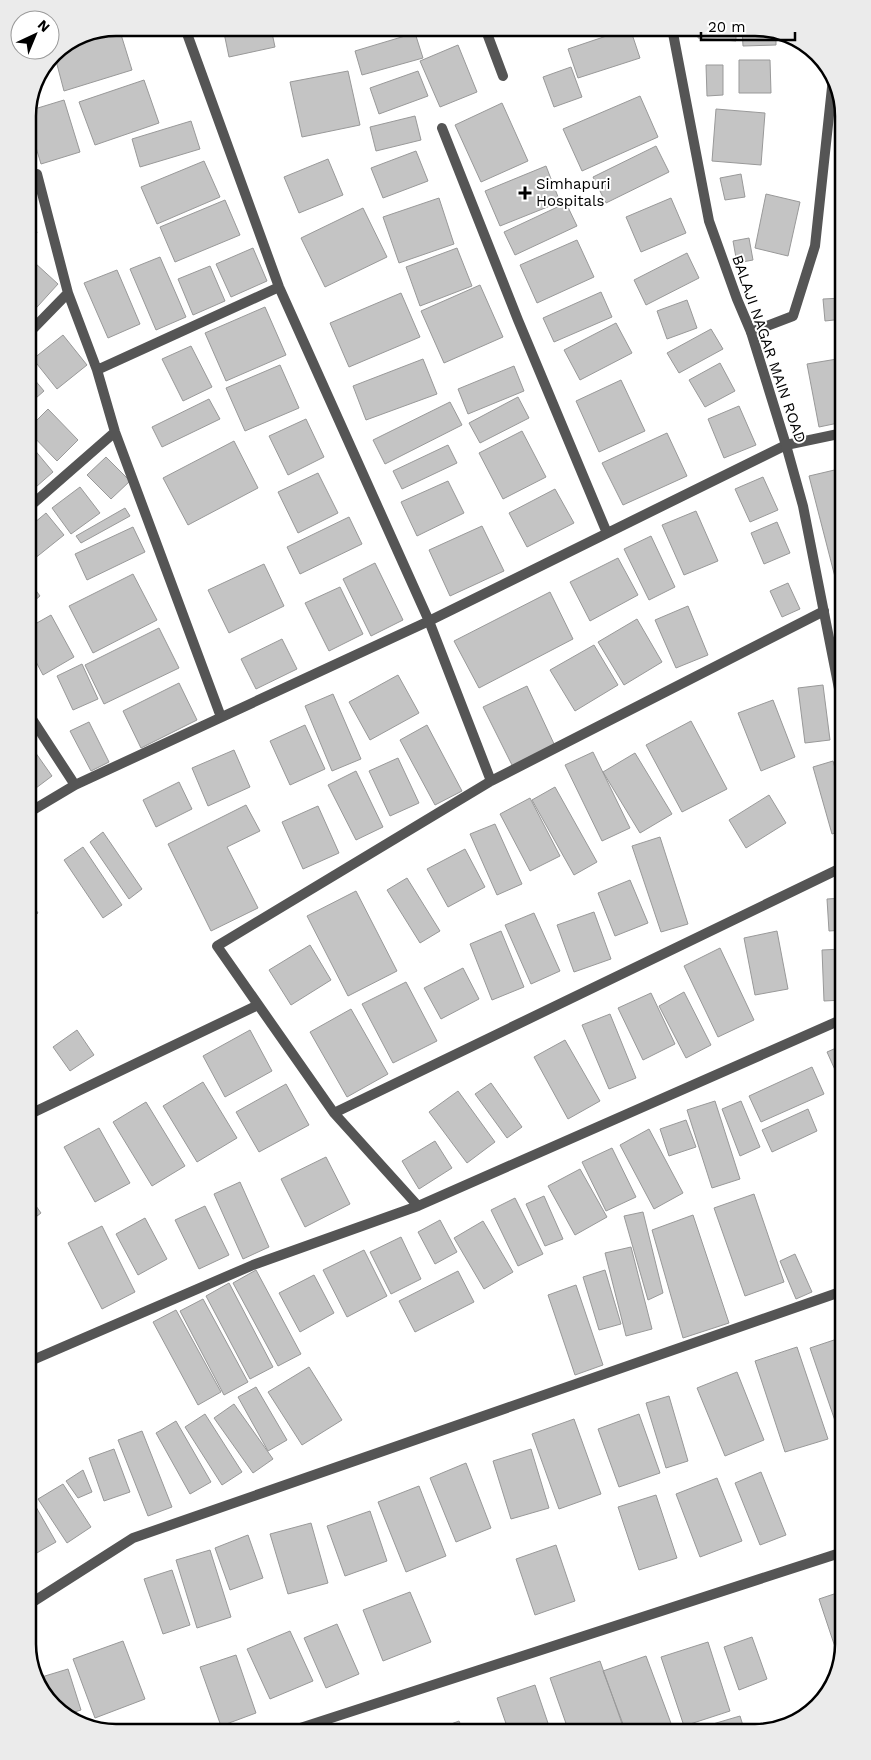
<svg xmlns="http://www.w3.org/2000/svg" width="871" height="1760" viewBox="0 0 871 1760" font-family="'Work Sans',sans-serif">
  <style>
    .building { fill: #c4c4c4; stroke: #999 }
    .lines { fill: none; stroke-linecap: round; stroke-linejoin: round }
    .minor { stroke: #555; stroke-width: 10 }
    .tertiary { stroke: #555; stroke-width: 10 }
    .poi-dot { fill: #000; stroke: #fff; stroke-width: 2 }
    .labels { text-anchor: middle; stroke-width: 4; stroke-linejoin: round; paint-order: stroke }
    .poi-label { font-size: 15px; fill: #000; stroke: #fff; text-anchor: start }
    .street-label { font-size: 15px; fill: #000; stroke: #fff }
    .rim { fill: none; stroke: #000; stroke-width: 2.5 }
  </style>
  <rect width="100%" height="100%" fill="#fff"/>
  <path class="building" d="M116,28H119L132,70L64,91L54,53L73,40Z
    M223,28H271L275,47L229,57Z
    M630,28L640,58L578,78L568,49Z
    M699,28H736V41L698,38Z
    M763,28L776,33V45L743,46L742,29Z
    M415,33L423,58L362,75L355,51Z
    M458,45L477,92L440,107L420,61Z
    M739,60H770L771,93H739Z
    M706,65H723V95L707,96Z
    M571,67L582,97L554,107L543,77Z
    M348,71L360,125L302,137L290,82Z
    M418,71L428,96L379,114L370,88Z
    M144,80L159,123L95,145L79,102Z
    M640,96L658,137L582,171L563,129Z
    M64,100L80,152L41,164L28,121V111Z
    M502,103L528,161L481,182L455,125Z
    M716,109L765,113L761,165L712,161Z
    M415,116L421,140L376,151L370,127Z
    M191,121L200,149L140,167L132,139Z
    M656,146L669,172L606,203L593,177Z
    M416,151L428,181L383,198L371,168Z
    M328,159L343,195L299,213L284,177Z
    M204,161L220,197L157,224L141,187Z
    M546,166L560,202L500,226L485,191Z
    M741,174L745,197L725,200L720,178Z
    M766,194L800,202L788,256L755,248Z
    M439,198L454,244L399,263L383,217Z
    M671,198L686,233L641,252L626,217Z
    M225,200L240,235L175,262L160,227Z
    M28,201L37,233L28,236Z
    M566,203L577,226L515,255L504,232Z
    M363,208L387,257L325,287L301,238Z
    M749,238L753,260L737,263L733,241Z
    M577,240L594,277L537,303L520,265Z
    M253,248L267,281L231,297L216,264Z
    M457,248L472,286L420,306L406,267Z
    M687,253L699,278L646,305L634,280Z
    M160,257L186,317L156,330L130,269Z
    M35,263L58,284L28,317V271Z
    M210,266L225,301L193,315L178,279Z
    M117,270L140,324L108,338L84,283Z
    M480,285L503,337L444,363L421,311Z
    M601,292L612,317L554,342L543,318Z
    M401,293L420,337L349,367L330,323Z
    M843,298V319L825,321L823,299Z
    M687,300L697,328L667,339L657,311Z
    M265,307L286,355L226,381L205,333Z
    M616,323L632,353L580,380L564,350Z
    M711,329L723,349L679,373L667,353Z
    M63,335L87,365L57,389L33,359Z
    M191,346L212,387L183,401L162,359Z
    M843,358V422L819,427L807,364Z
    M423,359L437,394L366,420L353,386Z
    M720,363L735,391L705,407L689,380Z
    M280,365L299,408L245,431L226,388Z
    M514,366L524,391L468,414L458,389Z
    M28,372L44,391L28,405Z
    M621,380L645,431L599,452L576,401Z
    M518,397L529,418L480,443L469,423Z
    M209,399L220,419L162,447L152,427Z
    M450,402L462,425L385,464L373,440Z
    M739,406L756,445L724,458L708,419Z
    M48,409L78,440L57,461L28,431V429Z
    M306,419L324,457L288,475L269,436Z
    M522,431L546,477L503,499L479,453Z
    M667,433L687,476L623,505L602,463Z
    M234,441L258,488L188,525L163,478Z
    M28,442L53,472L28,494Z
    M448,445L457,463L402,489L393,471Z
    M106,457L130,481L111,499L87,475Z
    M843,468V575L835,577L809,476Z
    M318,473L338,513L298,533L278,492Z
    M763,477L778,510L750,522L735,489Z
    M448,481L464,513L417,536L401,502Z
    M80,487L100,513L71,534L52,508Z
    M555,489L574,523L527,547L509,513Z
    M125,508L130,516L81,543L76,536Z
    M696,511L718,561L684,575L662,525Z
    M46,513L64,535L34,559L28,551V528Z
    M349,517L362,544L300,574L287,547Z
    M777,522L790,553L764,564L751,533Z
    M482,526L504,571L450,596L429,550Z
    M133,527L145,552L87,580L75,554Z
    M651,536L675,587L649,600L624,549Z
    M618,558L638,595L590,621L570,582Z
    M375,563L403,620L371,636L343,579Z
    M264,564L284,606L229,633L208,590Z
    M133,574L157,620L93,653L69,606Z
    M28,580L40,596L28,606Z
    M788,583L800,609L782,617L770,591Z
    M340,587L363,634L329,651L305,603Z
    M550,592L573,639L479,688L454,641Z
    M688,606L708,655L676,668L655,620Z
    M51,615L74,657L43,675L28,647V628Z
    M637,619L662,662L624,685L598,642Z
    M159,628L179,668L104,704L85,665Z
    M282,639L297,669L256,689L241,659Z
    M594,645L618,685L575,711L550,670Z
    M82,664L98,699L73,710L57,676Z
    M398,675L419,713L370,740L349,702Z
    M179,683L197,720L141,748L123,711Z
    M823,685L830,740L805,743L798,688Z
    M527,686L555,746L513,767L483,707Z
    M333,694L361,759L332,771L305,706Z
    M773,700L795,757L761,771L738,713Z
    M691,721L727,789L682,812L646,745Z
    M89,722L109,762L91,771L70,731Z
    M305,725L325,769L290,785L270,741Z
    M427,725L462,791L435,805L400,740Z
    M28,742L52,776L28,794Z
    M234,750L250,787L208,806L192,768Z
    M593,752L630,828L602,841L565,765Z
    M635,753L672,814L640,833L603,772Z
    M398,758L419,803L390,816L369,771Z
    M833,761L843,795V830L832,834L813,767Z
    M356,771L383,827L356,840L328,785Z
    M179,782L192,809L156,827L143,800Z
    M555,787L597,862L574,875L532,800Z
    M769,795L786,823L746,848L729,820Z
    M530,798L560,856L530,871L500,814Z
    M246,805L260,831L227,847L258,908L211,931L168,844Z
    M318,806L339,853L303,869L282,822Z
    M495,824L522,884L497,895L470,834Z
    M103,832L142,889L129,899L90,842Z
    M660,837L688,924L661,932L632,846Z
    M83,847L122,905L103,918L64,860Z
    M465,849L485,887L448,907L427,869Z
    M407,878L440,931L420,943L387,890Z
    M630,880L648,923L615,936L598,893Z
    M356,891L397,971L348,996L307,916Z
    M28,898L38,913L28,920Z
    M843,898V930L829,931L827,899Z
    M594,912L611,959L574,972L557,925Z
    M534,913L560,971L531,984L505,925Z
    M501,931L524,987L492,1000L470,944Z
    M777,931L788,989L755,995L744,938Z
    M310,945L331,980L291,1005L269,970Z
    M720,948L754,1020L718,1037L684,966Z
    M843,949V1000L824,1001L822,950Z
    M463,968L479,999L441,1019L424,988Z
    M406,982L437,1041L393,1063L362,1004Z
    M684,992L711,1045L686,1058L659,1006Z
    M651,993L675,1044L643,1060L618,1008Z
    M351,1009L388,1074L347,1097L310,1032Z
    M610,1014L636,1078L609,1089L582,1025Z
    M77,1030L94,1055L70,1071L53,1047Z
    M250,1030L272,1071L225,1097L203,1056Z
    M565,1040L600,1101L568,1119L534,1057Z
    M843,1045V1080L840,1081L827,1052Z
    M812,1067L824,1094L761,1122L749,1096Z
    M203,1082L237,1138L197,1162L163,1106Z
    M491,1083L522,1127L507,1138L475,1094Z
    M286,1084L309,1125L259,1152L236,1112Z
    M843,1086V1101L841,1102L835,1089Z
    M458,1091L495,1142L467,1163L429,1112Z
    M715,1101L740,1179L712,1188L687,1110Z
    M741,1101L760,1147L740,1156L722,1109Z
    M146,1102L185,1166L152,1186L113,1122Z
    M808,1109L817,1131L772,1152L762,1130Z
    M686,1120L696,1147L669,1156L660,1129Z
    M99,1128L130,1183L95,1202L64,1147Z
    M649,1129L683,1193L654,1209L620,1145Z
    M843,1139V1164L838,1141Z
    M435,1141L452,1168L419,1189L402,1161Z
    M612,1148L636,1197L606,1211L582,1162Z
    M326,1157L350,1204L305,1227L281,1179Z
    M580,1169L607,1217L575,1235L548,1186Z
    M240,1182L269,1247L243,1259L214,1194Z
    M754,1194L784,1282L745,1296L714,1208Z
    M28,1195L41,1213L28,1223Z
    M544,1196L563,1239L545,1246L526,1204Z
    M515,1198L543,1254L518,1266L491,1210Z
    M205,1206L229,1255L199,1269L175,1220Z
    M643,1212L663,1293L648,1300L624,1216Z
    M693,1215L729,1323L683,1338L652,1230Z
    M145,1218L167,1259L138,1275L116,1234Z
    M440,1220L457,1252L435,1264L418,1232Z
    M483,1221L513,1272L484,1289L454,1238Z
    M102,1226L135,1292L102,1309L68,1243Z
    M401,1237L421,1279L391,1294L370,1252Z
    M631,1247L652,1329L626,1336L605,1253Z
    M364,1250L387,1296L347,1317L323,1270Z
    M795,1254L812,1292L796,1299L780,1261Z
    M256,1270L301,1354L278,1366L233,1283Z
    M605,1270L621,1324L599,1330L583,1277Z
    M458,1271L474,1302L415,1332L399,1301Z
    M314,1275L334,1313L300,1332L279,1293Z
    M229,1283L273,1367L250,1379L206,1296Z
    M576,1285L603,1365L575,1375L548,1295Z
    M203,1299L248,1382L224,1395L180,1311Z
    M176,1310L221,1392L198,1405L153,1322Z
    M843,1337V1444L810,1348Z
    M797,1347L828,1439L785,1452L755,1361Z
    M309,1367L342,1420L302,1445L268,1392Z
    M737,1372L764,1440L725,1456L697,1388Z
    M256,1387L287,1440L268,1451L238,1397Z
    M669,1396L688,1461L666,1468L646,1403Z
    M234,1404L273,1459L253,1473L214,1418Z
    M205,1414L242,1472L222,1485L185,1427Z
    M639,1414L660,1473L619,1487L598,1429Z
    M574,1419L601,1494L559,1509L532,1434Z
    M176,1421L211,1482L190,1494L156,1433Z
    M142,1431L172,1507L148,1516L118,1440Z
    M114,1449L130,1492L104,1501L89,1458Z
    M531,1449L549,1508L511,1519L493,1461Z
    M466,1463L491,1528L456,1542L430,1478Z
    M83,1470L92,1492L78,1498L66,1481Z
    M761,1472L786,1535L760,1545L735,1483Z
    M717,1478L742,1541L700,1557L676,1494Z
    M63,1484L91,1527L67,1543L38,1499Z
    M419,1486L446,1556L406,1572L378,1502Z
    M28,1493L56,1542L28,1558Z
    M656,1495L677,1558L639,1570L618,1507Z
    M370,1511L387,1561L345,1576L327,1526Z
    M311,1523L328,1583L288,1594L270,1534Z
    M248,1535L263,1578L230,1590L215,1548Z
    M556,1545L575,1601L535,1615L516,1559Z
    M210,1550L231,1617L197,1628L176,1560Z
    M172,1570L190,1625L163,1634L144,1579Z
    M843,1591V1644L839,1659L819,1599Z
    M410,1592L431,1642L383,1661L363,1610Z
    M337,1624L359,1674L326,1688L304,1638Z
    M290,1631L313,1681L270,1699L247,1649Z
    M752,1637L767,1679L739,1690L724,1647Z
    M123,1641L145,1699L95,1718L73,1659Z
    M708,1642L730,1711L684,1726L661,1657Z
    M236,1655L256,1713L221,1726L200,1667Z
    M646,1656L672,1726L654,1732H626L603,1671Z
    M600,1661L625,1732H569L550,1678Z
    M68,1669L81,1710L65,1715L35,1679Z
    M535,1685L551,1732H509L497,1698Z
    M740,1716L745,1732H690L689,1731Z
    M459,1721L464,1732H430Z"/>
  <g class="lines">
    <path class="minor" d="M185,28L279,287L429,621L491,781
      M485,28L503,76
      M442,128L518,320L607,533
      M37,174L68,293L97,370L115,432L221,717
      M751,332L793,316L815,246L833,78
      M28,334L68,293
      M97,370L279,287
      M28,508L115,432
      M28,713L75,785
      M28,813L75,785L429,621L786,445L843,433
      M334,1113L843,867
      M28,1115L258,1005
      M418,1206L334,1113L217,946L491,781L824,611
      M28,1362L253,1265L418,1206L843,1019
      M28,1605L133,1538L843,1291
      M288,1732L843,1552"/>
    <path class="tertiary" d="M672,28L709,221L737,299L751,332L786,445L803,506L843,709"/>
  </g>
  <path class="poi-dot" d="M522.5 185.5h5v5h5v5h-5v5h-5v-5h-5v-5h5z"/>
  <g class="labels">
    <g class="poi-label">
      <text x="536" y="189">Simhapuri<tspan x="536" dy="17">Hospitals</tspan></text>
    </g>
    <g class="street-label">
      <text transform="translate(769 349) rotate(71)" y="5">BALAJI NAGAR MAIN ROAD</text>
    </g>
  </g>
  <path d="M0 0H871V1760H0ZM116 36H755A80 80 0 0 1 835 116V1644A80 80 0 0 1 755 1724H116A80 80 0 0 1 36 1644V116A80 80 0 0 1 116 36Z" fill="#ebebeb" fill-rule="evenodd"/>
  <path class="rim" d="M116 36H755A80 80 0 0 1 835 116V1644A80 80 0 0 1 755 1724H116A80 80 0 0 1 36 1644V116A80 80 0 0 1 116 36Z"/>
  <g transform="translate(35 35) rotate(44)"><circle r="24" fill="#ffffff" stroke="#999999"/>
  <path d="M0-4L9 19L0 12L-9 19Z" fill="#000000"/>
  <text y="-8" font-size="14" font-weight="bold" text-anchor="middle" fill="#000000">N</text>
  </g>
  <path d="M701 32v8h94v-8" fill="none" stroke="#000000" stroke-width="2.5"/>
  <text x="708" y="32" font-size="15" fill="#000000" stroke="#ffffff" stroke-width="4" paint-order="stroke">20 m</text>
</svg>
